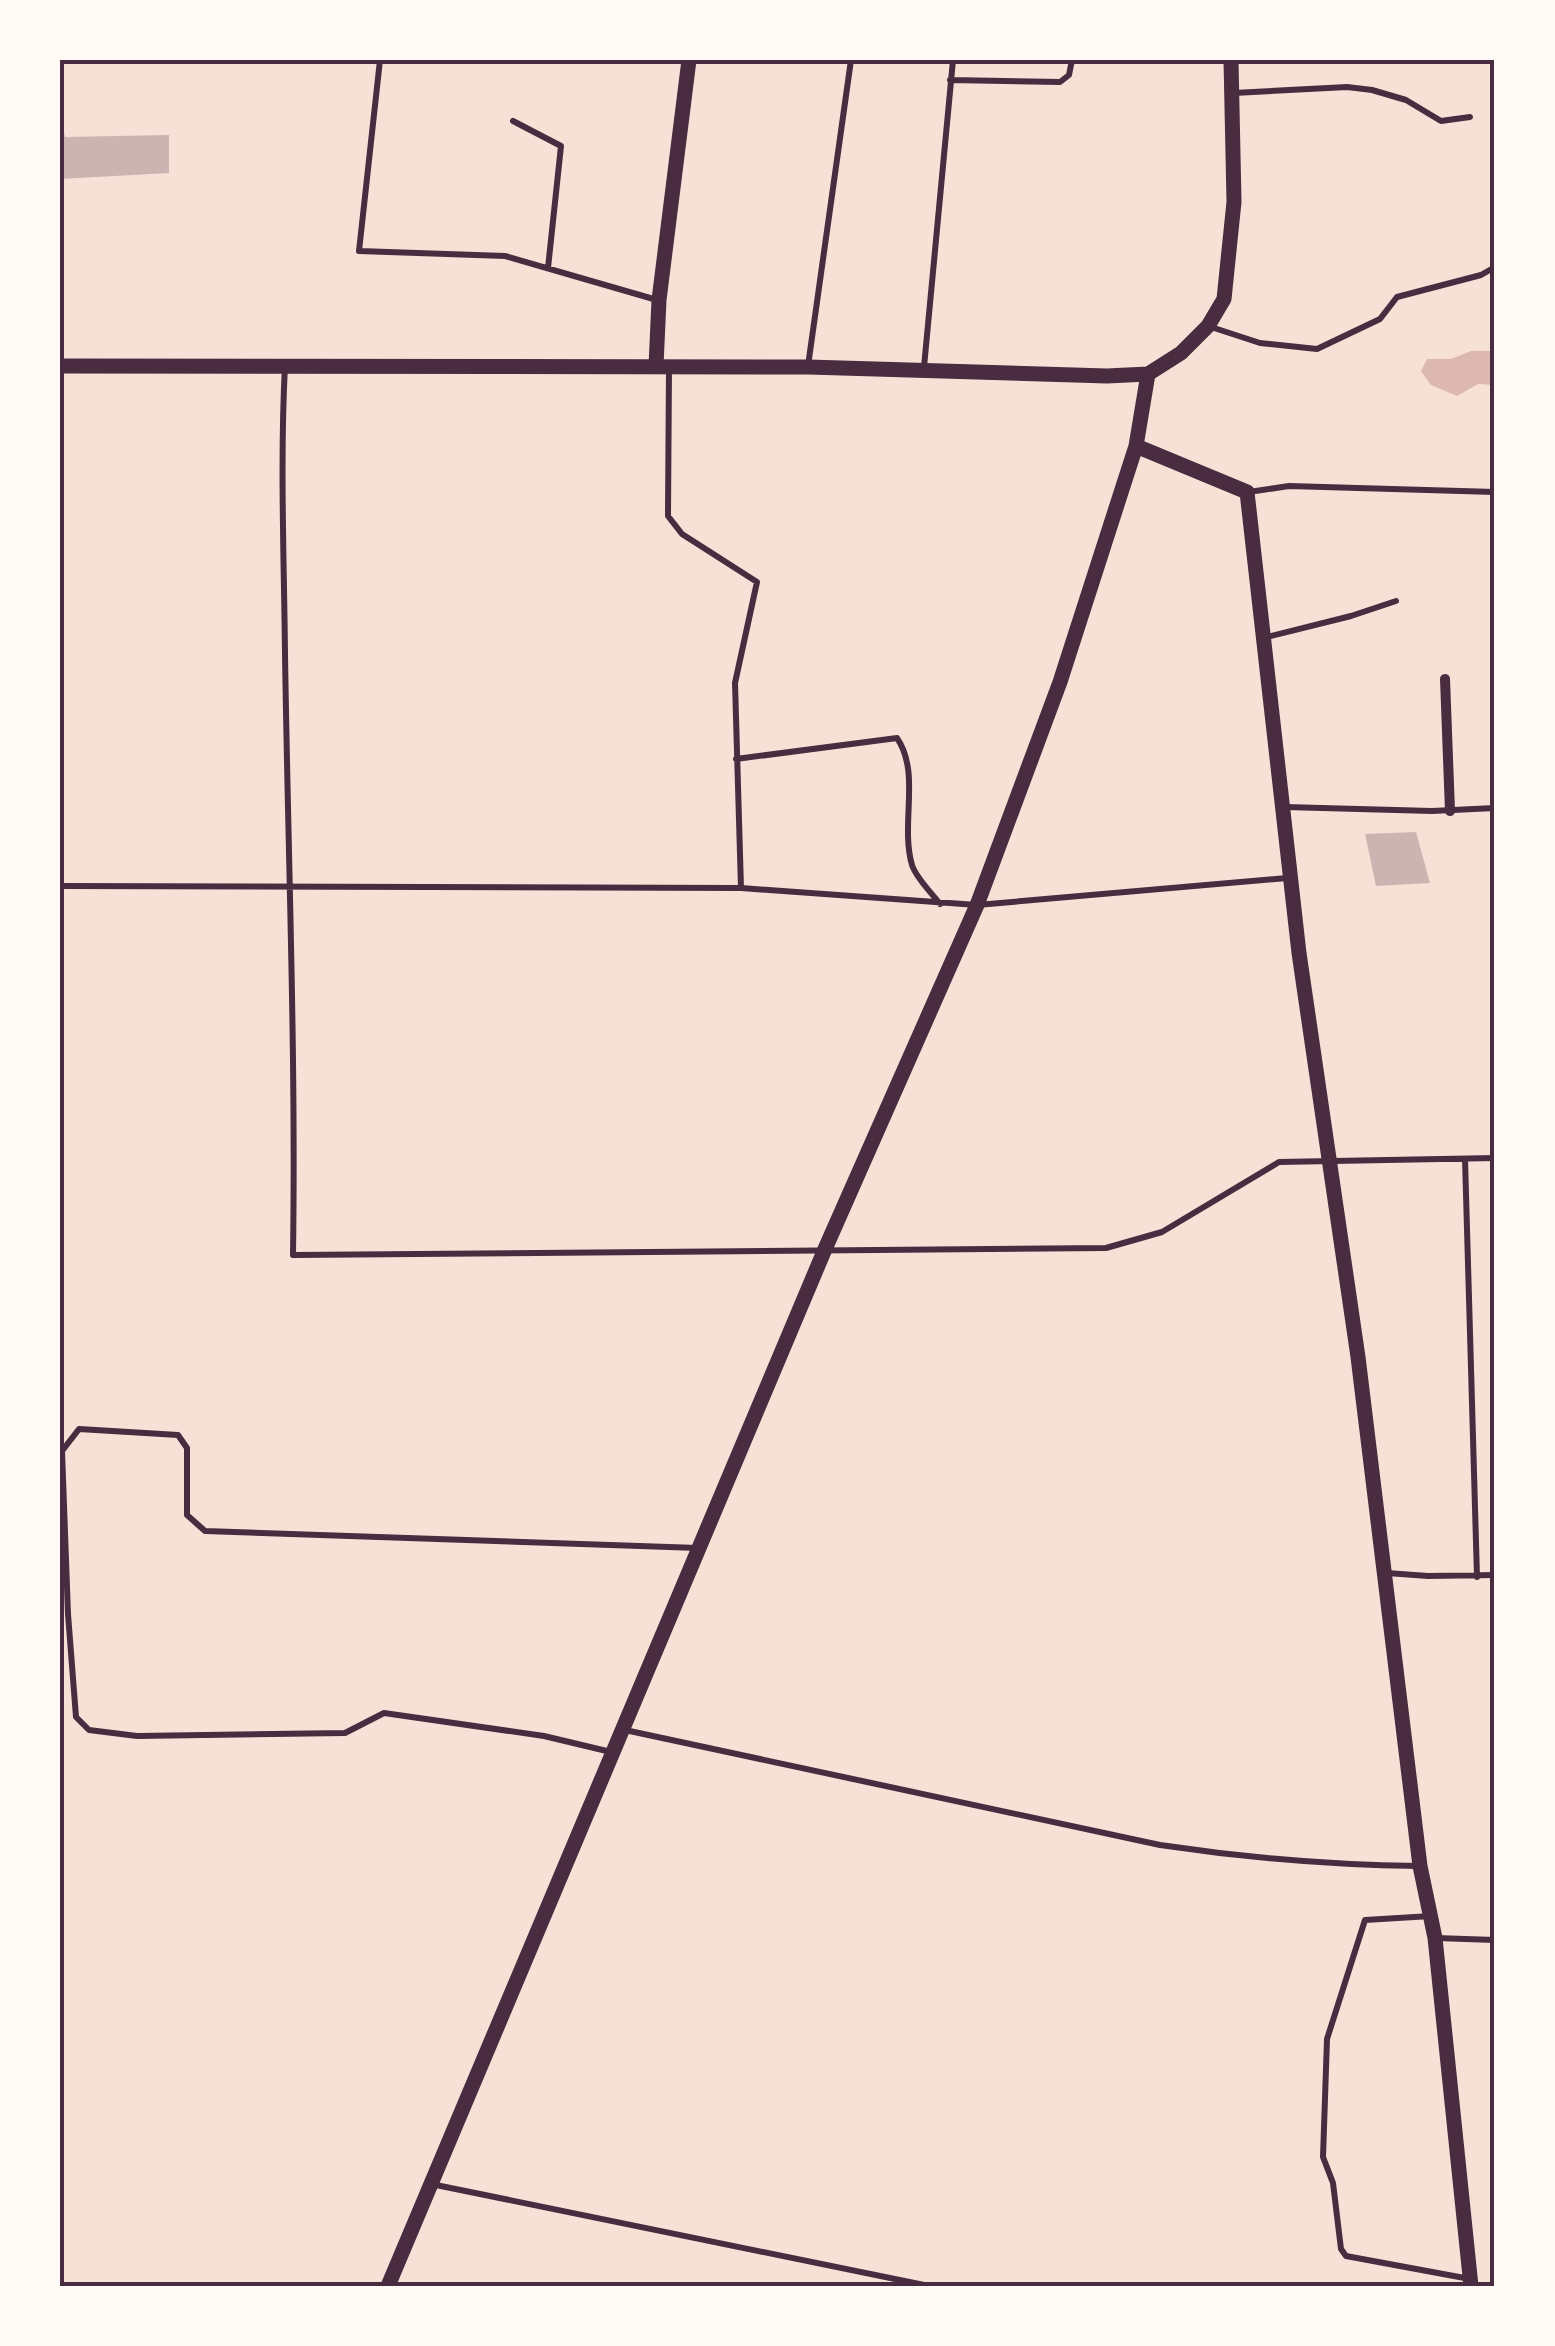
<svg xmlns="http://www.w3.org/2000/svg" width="1555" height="2346" viewBox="0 0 1555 2346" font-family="Helvetica,sans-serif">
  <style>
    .water { fill: #dcb8b0 }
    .building { fill: #ccb4b1 }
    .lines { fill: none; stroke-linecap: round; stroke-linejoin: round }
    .service { stroke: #4a2c40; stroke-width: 6 }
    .minor { stroke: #4a2c40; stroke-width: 10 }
    .tertiary { stroke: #4a2c40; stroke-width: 15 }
    .neatline { fill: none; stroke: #4a2c40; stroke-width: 4 }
  </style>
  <rect width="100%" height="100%" fill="#f7e1d7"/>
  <path class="water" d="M1471,351H1495V385L1478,384L1457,396L1431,385L1421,371L1427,359H1451Z"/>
  <path class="building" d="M62,122L65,137L169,135V173L60,179Z
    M1416,832L1430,883L1376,886L1365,834Z"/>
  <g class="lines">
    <path class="service" d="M380,60L359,251L505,256L657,300
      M950,80L1060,82L1069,75L1072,60
      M1234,93L1347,87L1372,90L1406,100L1441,121L1470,117
      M513,121L561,146L548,268
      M1208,326L1260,343L1317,349L1380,319L1397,297L1481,275L1495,267
      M285,365C280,462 284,558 285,654C288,855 296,1055 293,1255L1106,1248L1162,1232L1279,1162L1495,1158
      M808,366L851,60
      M924,367L953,60
      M669,368L668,516L682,534L757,582L735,683L741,888
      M1249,492L1289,486L1495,492
      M1263,638L1351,616L1396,601
      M736,759L897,738C921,773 900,824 912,865C916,878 931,892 940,904
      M1285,807L1432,811L1495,808
      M60,886L741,888L977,905L1287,878
      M1465,1159L1477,1577
      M1387,1573L1428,1576L1495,1575
      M625,1730L1160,1845C1247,1858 1331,1865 1419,1866
      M611,1752L544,1736L384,1713L345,1733L137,1736L89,1730L76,1717L68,1614L62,1451L79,1429L178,1435L187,1448V1515L205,1531L698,1548
      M1431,1916L1365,1920L1327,2039L1323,2157L1333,2183L1341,2249L1346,2256L1470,2279
      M1436,1938L1495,1940
      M431,2184L929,2286"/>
    <path class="minor" d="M1445,679L1450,811"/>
    <path class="tertiary" d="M60,366L808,367L1107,376L1148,374L1181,353L1208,326L1224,299L1234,202L1231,60
      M656,366L659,300L689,60
      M1136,446L1247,492L1299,953L1358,1357L1420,1866L1435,1938L1471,2286
      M388,2286L825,1249L977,905L1060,682L1136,446L1148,374"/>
  </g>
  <rect width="1555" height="2346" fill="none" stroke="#fffaf5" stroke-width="125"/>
  <rect x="62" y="62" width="1430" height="2222" class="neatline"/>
</svg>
